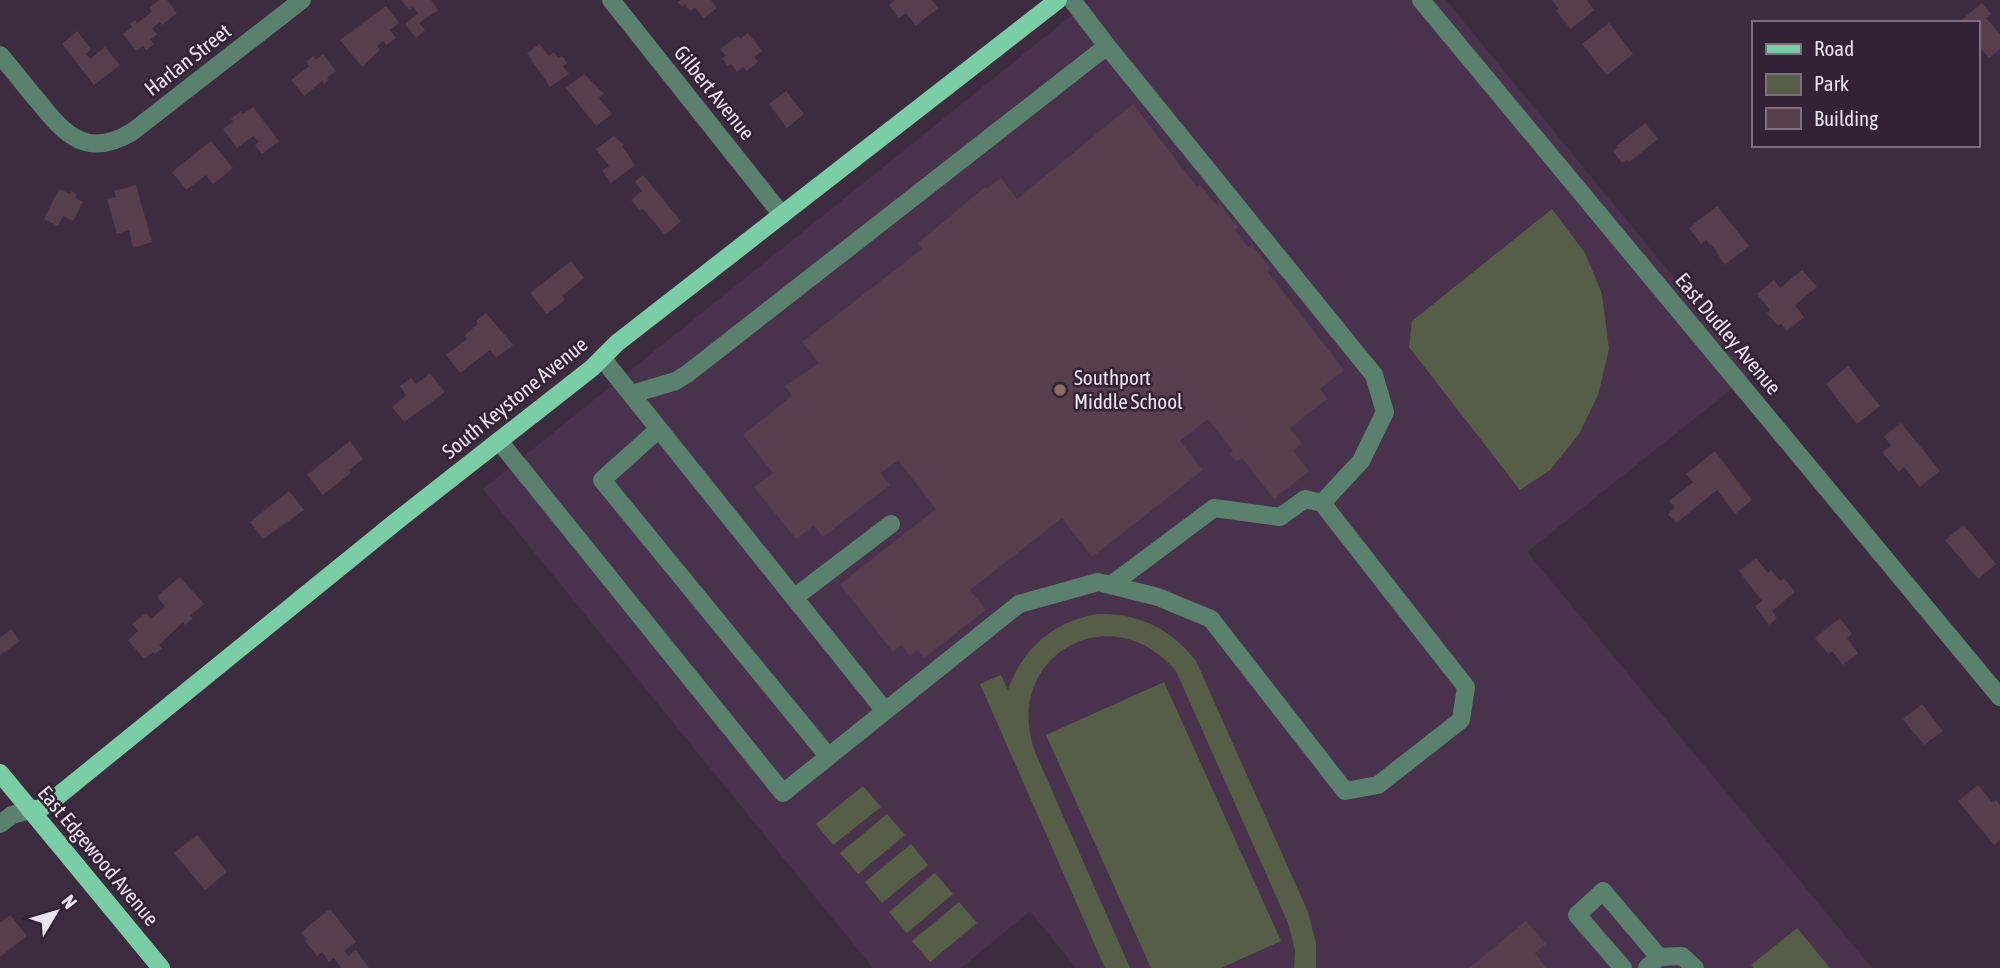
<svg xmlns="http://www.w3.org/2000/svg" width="2000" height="968" viewBox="0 0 2000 968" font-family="'Asap Condensed',sans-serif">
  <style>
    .built { fill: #49334c }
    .green { fill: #565e47 }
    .building { fill: #563e4d }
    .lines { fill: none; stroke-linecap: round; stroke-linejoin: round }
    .minor { stroke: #59816d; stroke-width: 18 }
    .major { stroke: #79cea6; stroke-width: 18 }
    .education-dot { fill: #8d6e63; stroke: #332235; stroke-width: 2.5 }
    .labels { text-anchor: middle; stroke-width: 5; stroke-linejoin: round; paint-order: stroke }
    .street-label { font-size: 21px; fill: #ede2ef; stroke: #332235 }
    .poi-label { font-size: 21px; fill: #ede2ef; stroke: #332235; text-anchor: start }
  </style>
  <rect width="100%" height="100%" fill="#3d2c3f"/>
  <path class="built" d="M1091,0H1446L1752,373L1527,552L1872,968H1076L1030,911L961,968H873L483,489Z"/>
  <path class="green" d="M1552,209L1585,253L1602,294L1609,349L1598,395L1579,434L1550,470L1520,490L1409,347L1412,321Z
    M1097,614C1139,613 1170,628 1196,661L1308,912L1316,943V968H1294L1295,950L1288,923L1176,671C1111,594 1001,656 1035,752L1130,968H1105L980,684L1001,675L1008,690C1023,648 1053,622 1097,614Z
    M1164,682L1281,941L1221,968H1151L1046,735Z
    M863,786L881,807L833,845L816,824Z
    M887,814L905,835L858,874L840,853Z
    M911,844L928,865L882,903L865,882Z
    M935,873L953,894L907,933L889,912Z
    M959,902L977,923L930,962L912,941Z
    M1797,928L1830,968H1754L1751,965Z"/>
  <path class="building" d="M159,0H167L177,13L162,25L160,22L152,28L157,34L150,40L154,44L146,50L143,46L136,51L123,34L132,27L130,24L135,20L137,23L152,12L149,8Z
    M401,0H431L438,10L419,23L425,30L416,38L405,24L418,13L413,7L409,10Z
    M681,0H711L717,8L704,18L695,8L690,11L685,4L682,7L678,2Z
    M895,0H932L938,8L916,26L906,13L899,18L889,5Z
    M1552,0H1587L1594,10L1571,29L1556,11L1559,9Z
    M1982,3L1991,14L1986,18L2000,34V49L1989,58L1977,44V23H1958Z
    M386,6L399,23L390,30L396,38L386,45L383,41L377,46L380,50L362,67L340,40Z
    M1609,23L1633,54L1607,75L1582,44Z
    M77,31L91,49L86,54L90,59L105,47L120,65L94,85L62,44Z
    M748,33L762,51L754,57L758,62L747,71L743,67L737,72L731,64L728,66L722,59L726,56L720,49L738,36L740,39Z
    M540,44L549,56L554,52L558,58L562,56L567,63L563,66L569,74L550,87L527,53Z
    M323,54L336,71L327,78L329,80L324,84L322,81L304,96L291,80L309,66L306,62L313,56L316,60Z
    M584,74L604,94L599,98L612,114L596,126L566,88Z
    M786,91L804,114L787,128L769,104Z
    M1133,104L1197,187L1200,185L1217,206L1220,204L1238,227L1235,230L1249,248L1252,245L1270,268L1267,271L1344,370L1320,389L1327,399L1290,428L1302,444L1293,451L1309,471L1274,499L1242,458L1236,462L1230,454L1233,451L1208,419L1180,441L1203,470L1092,557L1062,518L970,590L986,610L924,658L918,650L910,656L901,645L893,652L840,584L936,509L898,460L881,473L890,485L823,537L814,525L796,539L754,487L773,473L743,435L792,396L785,386L819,363L802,342L922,249L918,243L985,187L987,189L1001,178L1017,199Z
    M253,107L279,141L262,154L255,145L259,142L253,136L237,148L223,129L233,122L231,119L241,111L243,114Z
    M1645,123L1658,139L1629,162L1627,160L1622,163L1613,151L1618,147L1616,146Z
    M614,136L624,145L622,146L635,165L611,183L602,171L609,166L596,149Z
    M211,141L233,168L213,184L206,175L186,190L172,172Z
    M643,175L681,221L665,235L643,209L640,211L631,200L642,191L635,182Z
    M136,185L152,242L133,248L129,230L117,234L107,199L116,197L114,191Z
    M59,189L70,194L71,191L77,194L75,198L83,202L73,221L63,216L58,226L44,219Z
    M1717,206L1749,246L1725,265L1711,244L1710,245L1706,240L1701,244L1689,228Z
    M571,261L584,278L562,296L565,300L547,314L530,293Z
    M1802,270L1817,287L1795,305L1804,317L1787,331L1781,324L1778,326L1767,313L1770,310L1757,294L1774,280L1780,288Z
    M486,313L513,345L496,358L490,350L460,373L446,355L467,339L465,335L478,324L476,321Z
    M1848,366L1880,406L1857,424L1826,384Z
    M430,373L445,392L404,422L392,407L406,396L400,386L411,378L416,384Z
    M1901,423L1940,471L1920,487L1904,467L1899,472L1882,452L1891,445L1884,436Z
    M350,441L363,459L349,470L351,473L323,495L307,475Z
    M1715,451L1752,500L1735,514L1717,490L1676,523L1668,514L1675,508L1669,501L1693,482L1686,474Z
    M289,491L304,510L263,539L250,522Z
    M1964,525L1996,564L1978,579L1945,540Z
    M1756,558L1768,573L1771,570L1780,581L1784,578L1795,592L1772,611L1777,618L1769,625L1755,606L1762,601L1739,571Z
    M180,577L204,604L190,616L193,618L185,625L183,622L159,645L162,648L155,654L153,652L144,659L128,640L138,631L132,624L146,613L151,619L165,607L157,596Z
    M1840,618L1852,634L1847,638L1858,653L1843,665L1832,651L1828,654L1815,638Z
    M11,629L20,641L0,655V638Z
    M1922,704L1943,731L1924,745L1903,719Z
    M1978,785L1993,803L1996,800L2000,805V840L1994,845L1958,801Z
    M197,835L227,872L205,890L174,853Z
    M330,909L356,942L344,951L348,956L356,950L369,968H341L334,958L329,962L322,952L317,956L305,941L307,939L301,932Z
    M10,915L27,936L0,957V923Z
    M1526,921L1546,944L1535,953L1546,968H1469Z"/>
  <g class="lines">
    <path class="minor" d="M611,0L782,215
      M1421,0L2000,697
      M0,55C13,70 25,86 38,101C65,135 87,159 132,132L302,0
      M602,358L885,711
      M632,394L676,381L687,374L1107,46L1072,0
      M659,429L602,480L828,756
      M499,441L783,793L1019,604L1098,582L1158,597L1211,619L1345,791L1378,785L1461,720L1466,687L1322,503L1361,461L1385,412L1374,375L1107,46
      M1111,585L1214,508L1280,517L1305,499L1322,503
      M795,597L891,524
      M0,824L12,815L30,810
      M1623,968L1577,915L1603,891L1659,957
      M1647,968L1659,957L1682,956L1695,968"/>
    <path class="major" d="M0,773L161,968
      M30,810L41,808L53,800L398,520L592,368L617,343L1058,0"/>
  </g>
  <circle class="education-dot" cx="1060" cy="390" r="7"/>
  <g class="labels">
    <g class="street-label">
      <text transform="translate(188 60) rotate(-38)" y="7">Harlan Street</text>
      <text transform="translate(714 93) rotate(51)" y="7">Gilbert Avenue</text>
      <text transform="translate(1728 334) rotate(50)" y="7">East Dudley Avenue</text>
      <text transform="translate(515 398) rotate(-39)" y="7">South Keystone Avenue</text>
      <text transform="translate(98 856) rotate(50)" y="7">East Edgewood Avenue</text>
    </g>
    <g class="poi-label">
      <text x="1074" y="385">Southport<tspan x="1074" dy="24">Middle School</tspan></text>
    </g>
  </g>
  <rect x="1752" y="21" width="228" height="126" fill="#332235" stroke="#7d6f7f" stroke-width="2"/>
  <rect x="1766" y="44" width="35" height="10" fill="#79cea6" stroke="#7d6f7f" stroke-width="2"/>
  <text x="1814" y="56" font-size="21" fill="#ede2ef">Road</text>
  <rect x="1766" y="74" width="35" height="21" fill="#565e47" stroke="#7d6f7f" stroke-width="2"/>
  <text x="1814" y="91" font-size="21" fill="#ede2ef">Park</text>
  <rect x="1766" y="108" width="35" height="21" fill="#563e4d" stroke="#7d6f7f" stroke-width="2"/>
  <text x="1814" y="126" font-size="21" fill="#ede2ef">Building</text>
  <g transform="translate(56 912) rotate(52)" stroke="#332235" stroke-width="5" paint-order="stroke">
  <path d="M0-5L12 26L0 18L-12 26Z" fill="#ede2ef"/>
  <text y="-10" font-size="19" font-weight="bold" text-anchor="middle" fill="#ede2ef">N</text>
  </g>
</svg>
